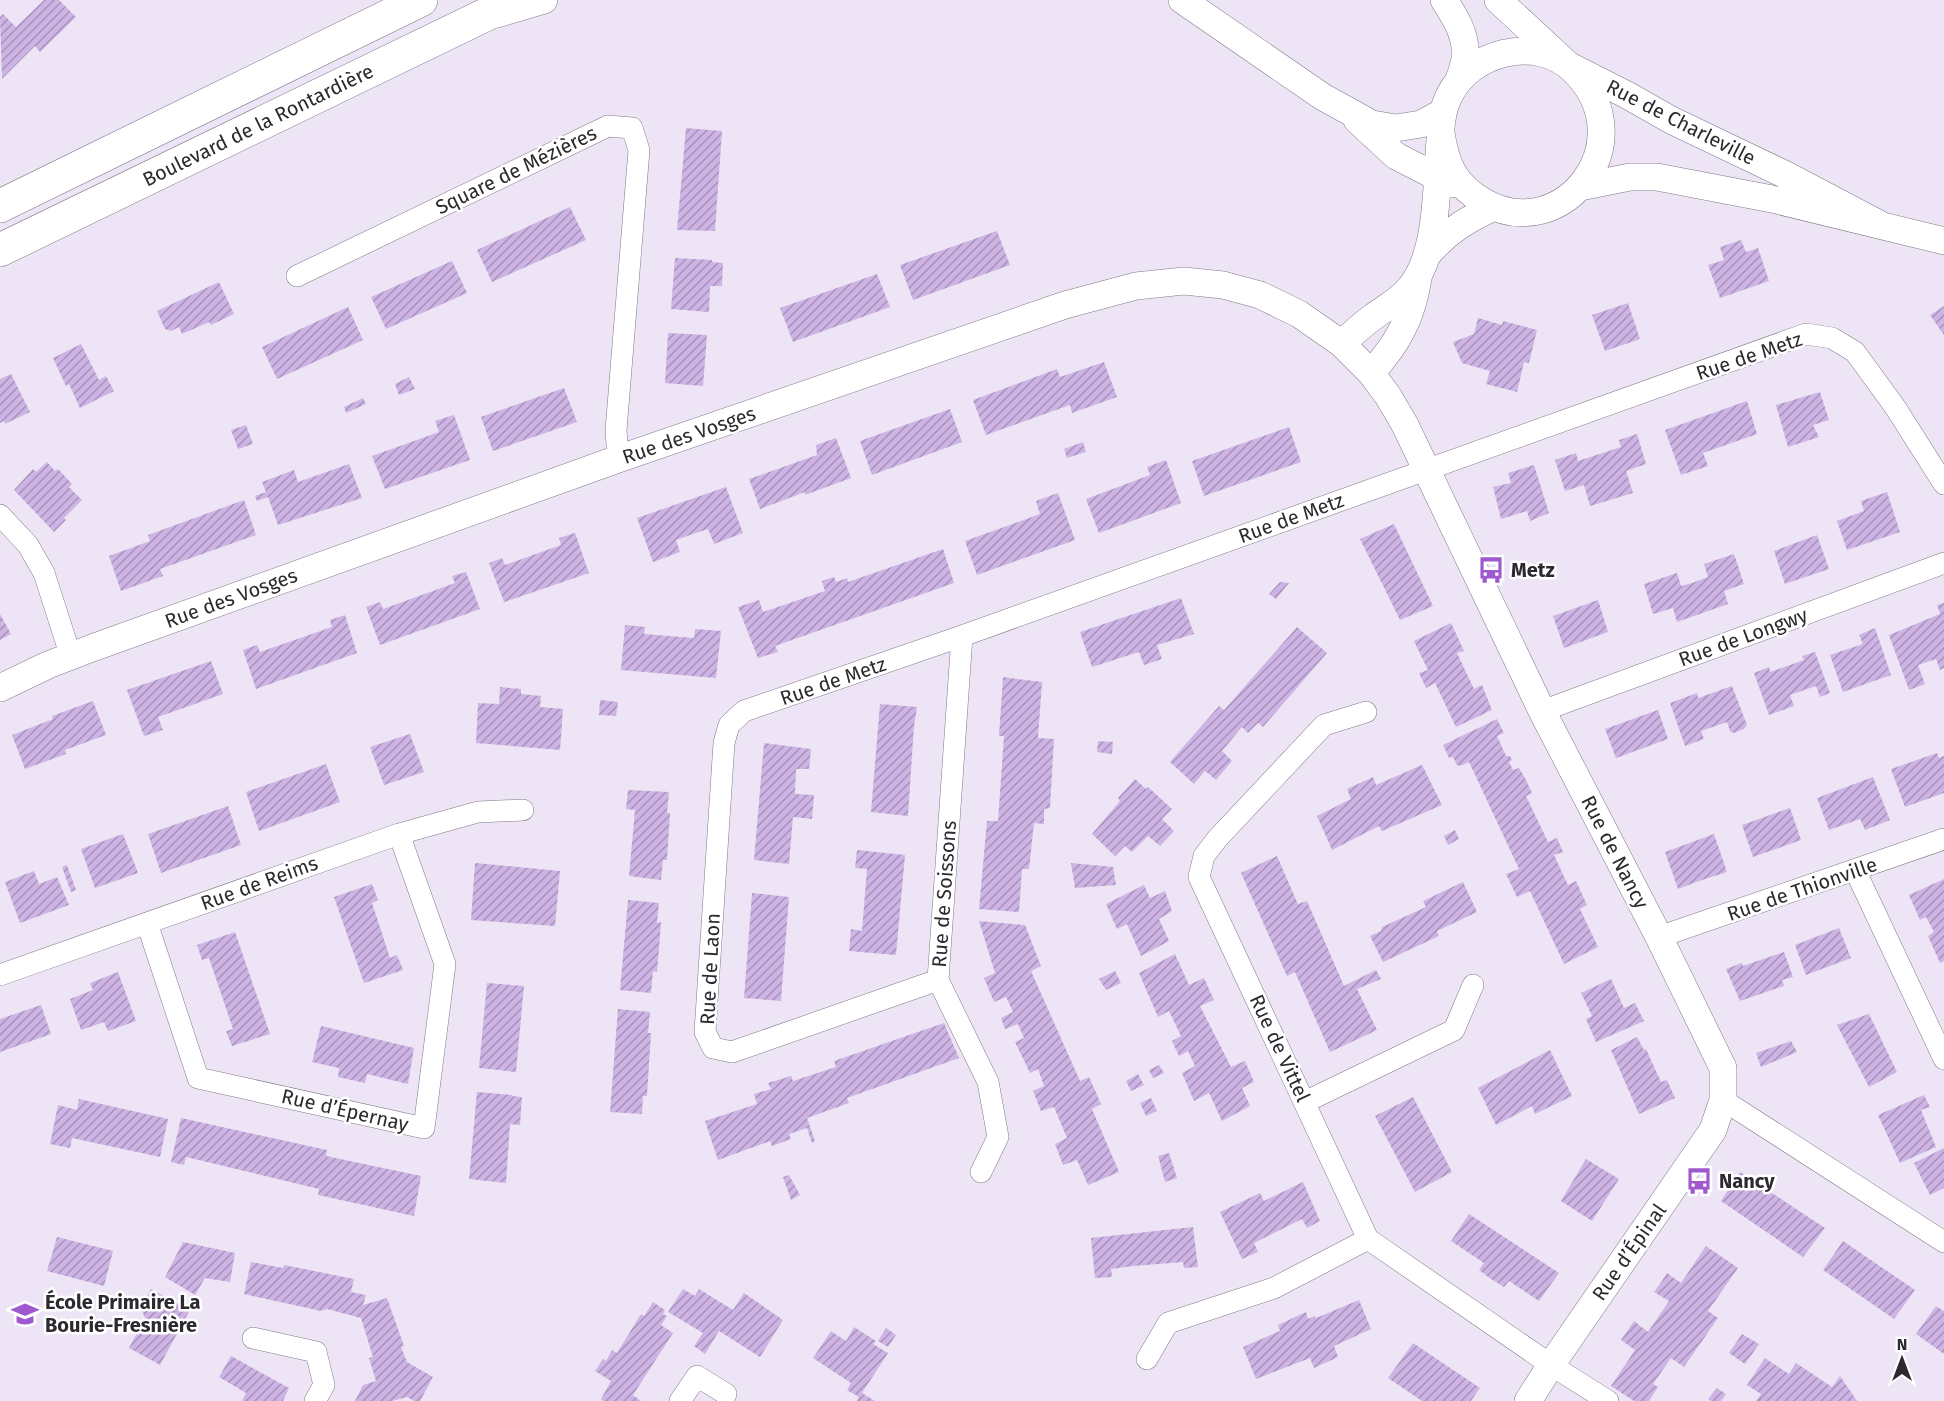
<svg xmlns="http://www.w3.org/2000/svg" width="1944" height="1401" viewBox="0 0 1944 1401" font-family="'Fira Sans',sans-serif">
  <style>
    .building { fill: url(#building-hatch) }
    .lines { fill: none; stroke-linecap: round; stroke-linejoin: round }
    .minor-casing { stroke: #817988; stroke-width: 22 }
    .tertiary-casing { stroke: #817988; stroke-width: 28 }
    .primary-casing { stroke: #817988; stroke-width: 34 }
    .minor { stroke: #fff; stroke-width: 21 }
    .tertiary { stroke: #fff; stroke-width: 27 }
    .primary { stroke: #fff; stroke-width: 33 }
    .labels { text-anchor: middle; stroke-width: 5; stroke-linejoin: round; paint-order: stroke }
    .street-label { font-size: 20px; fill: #2c292f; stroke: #fff }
    .poi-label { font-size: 20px; font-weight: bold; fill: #2c292f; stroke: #fff; text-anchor: start }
  </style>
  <defs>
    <pattern id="building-hatch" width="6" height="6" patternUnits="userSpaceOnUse" patternTransform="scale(1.5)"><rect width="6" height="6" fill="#ceb4e5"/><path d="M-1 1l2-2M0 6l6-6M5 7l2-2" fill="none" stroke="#a792ba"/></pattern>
  </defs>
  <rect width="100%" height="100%" fill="#ede5f5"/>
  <path class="building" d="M44,0H59L76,17L40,52L35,46L2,79L0,17L3,14L16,27Z
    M686,128L722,131L715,231L677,230Z
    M570,207L586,240L492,282L477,250Z
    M997,231L1010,265L913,300L900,265Z
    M1741,240L1746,252L1758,248L1769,281L1720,298L1708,265L1724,260L1720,247Z
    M675,258L712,260V262L723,263L722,286H710L709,312L671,309Z
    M452,261L467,293L386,329L371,297Z
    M877,274L890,307L793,342L780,308Z
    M219,282L234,314L211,325L209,322L182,334L179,327L171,331L165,329L157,311Z
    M1628,303L1640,339L1605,351L1592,315Z
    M1944,306V335L1930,315Z
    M348,307L363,340L277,379L262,347Z
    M1478,318L1502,325L1503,321L1537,330L1529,363L1524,362L1517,392L1486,384L1490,371L1462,363L1453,342L1474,334Z
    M668,333L707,335L703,386L665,383Z
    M81,344L99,380L106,376L114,391L80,408L69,384L66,386L53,358Z
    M1104,362L1117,397L1072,413L1070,405L986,435L973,400L1057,369L1060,377Z
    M11,374L30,412L5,424L4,421L0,423V379Z
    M409,377L415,389L399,395L395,384Z
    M564,388L577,422L493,451L481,417Z
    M1820,392L1829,420L1813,425L1819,437L1788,447L1776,405Z
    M363,398L366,404L346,413L344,407Z
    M1747,401L1757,434L1703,453L1708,466L1681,475L1665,430Z
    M950,409L962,442L872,475L860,441Z
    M454,415L470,460L385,489L372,456L439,432L435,421Z
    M246,425L253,444L238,449L231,430Z
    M1289,427L1301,462L1204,496L1192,461Z
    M1637,434L1646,464L1626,471L1633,493L1590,506L1584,485L1565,491L1555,460L1576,453L1578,461L1621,447L1619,440Z
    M836,438L851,478L805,495V492L760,509L749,479L817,455L816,445Z
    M1083,442L1086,452L1067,458L1064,449Z
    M1166,460L1181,503L1099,533L1086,499L1150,475L1147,467Z
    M47,462L55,471L58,469L72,484L69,487L82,500L64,518L66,520L54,532L14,490L33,469L36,472Z
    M349,464L362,498L278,525L268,497L257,501L255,496L266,492L262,482L294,470L298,482Z
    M1534,465L1549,513L1530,521L1527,511L1501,519L1493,487L1511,483L1508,473Z
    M726,487L743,533L714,544L708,529L693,534L676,540L680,552L653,562L637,518Z
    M1887,492L1900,532L1847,550L1837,521L1864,511L1861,501Z
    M1058,493L1075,540L977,575L965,541L1040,514L1036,501Z
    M244,500L256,535L160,569L163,576L121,591L109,556L150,541L148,535Z
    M1394,524L1433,606L1400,620L1360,539Z
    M575,533L589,573L504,602L489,563L502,558L505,565L561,545L559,538Z
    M1817,535L1829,569L1785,584L1774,551Z
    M943,549L954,583L775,646L778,652L758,658L738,607L759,600L763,612L825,591L822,581L834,577L836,582L847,578L848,582Z
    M1734,554L1744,584L1724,591L1728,604L1677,622L1673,608L1653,614L1644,584L1677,573L1681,586L1692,583L1708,577L1704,564Z
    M466,572L480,609L380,645L366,607L380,602L383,609L455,583L452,576Z
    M1280,582L1289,583L1276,599L1269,594Z
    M1181,598L1194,634L1157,645L1162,659L1144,665L1139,652L1092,667L1080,632Z
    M1598,600L1608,632L1564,648L1553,616Z
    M1944,603V668L1940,670L1936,659L1918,665L1925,684L1909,690L1889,635L1940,614L1937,605Z
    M0,614L11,634L0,640Z
    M345,615L357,653L256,689L243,650L257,645L260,652L332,627L330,620Z
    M1451,623L1464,651L1457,653L1474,689L1482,685L1492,710L1456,727L1435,683L1426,688L1419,673L1428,670L1414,641Z
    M625,625L645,627L644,634L694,638L695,629L721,631L716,678L621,670Z
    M1297,627L1327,653L1263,727L1258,723L1248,733L1242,727L1222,751L1232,761L1216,780L1205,771L1194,784L1170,762L1219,706L1224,710Z
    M1875,628L1891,675L1843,692L1830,655L1863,644L1859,635Z
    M1815,652L1830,693L1820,697L1816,686L1790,695L1794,706L1769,715L1754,673L1769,667L1770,672L1804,660L1802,656Z
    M211,661L223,694L158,717L163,730L144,736L127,690Z
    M1003,677L1042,682L1038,738L1054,739L1050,808L1044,809V824L1034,823L1029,869H1022L1019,912L979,909L987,821H998L1004,736H999Z
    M1732,686L1747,725L1744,729L1734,733L1730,731L1727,722L1701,731L1704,739L1685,746L1670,703L1697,693L1698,698Z
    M500,687L521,689V694L541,696L540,707L563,709L560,750L476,743L478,703L499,704Z
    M600,700L618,702L616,716L599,715Z
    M93,701L106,735L65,750L66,754L25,769L12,735L53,719L52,716Z
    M880,704L917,707L914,726L908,816L871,812Z
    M1658,710L1668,739L1616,758L1605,729Z
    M1497,719L1504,733L1497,736L1506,756H1510L1512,760L1509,762L1513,770L1519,768L1526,780L1532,793L1526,796L1548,842L1557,838L1563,852L1554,855L1568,885L1576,881L1587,905L1580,909L1598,947L1564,964L1530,891L1517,897L1506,874L1519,869L1469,762L1460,766L1457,765L1453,757L1449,758L1443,745Z
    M410,734L424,772L384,785L370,747Z
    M1098,741L1113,742L1112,754L1097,752Z
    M764,743L811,749L809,769H796L795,794L814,795L812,819L793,817L789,864L754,860Z
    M1937,753L1939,758L1944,756V793L1905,807L1891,769Z
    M326,764L340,802L259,831L246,792Z
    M1422,765L1442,805L1382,831L1379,826L1332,850L1317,816L1351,799L1347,789L1373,777L1376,785Z
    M1873,777L1890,820L1865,830L1860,819L1829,830L1817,798Z
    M1135,779L1146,789L1148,787L1172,809L1162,819L1174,831L1160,846L1148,836L1132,852L1125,846L1115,856L1092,834L1120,801L1118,798Z
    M628,790L669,792L667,813H670L667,860H663L661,880L629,876L635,810L626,809Z
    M228,806L241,845L161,873L148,834Z
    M1790,808L1801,840L1753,857L1742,825Z
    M1455,830L1459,839L1448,845L1444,836Z
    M123,834L138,873L95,888L81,849Z
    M1714,834L1727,872L1699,881L1678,889L1665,852Z
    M857,850L905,855L896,955L849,951L851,929L862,931L867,869L855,868Z
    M1277,856L1298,904L1307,901L1344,986L1376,970L1381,979L1357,989L1377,1030L1330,1052L1295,972L1287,976L1241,873Z
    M475,863L560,871L555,926L471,920Z
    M1071,863L1113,867L1116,885L1075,888Z
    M67,865L76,890L71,892L62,867Z
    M34,871L39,884L57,877L69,905L20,923L5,882Z
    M1944,879V961L1940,963L1928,936L1934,932L1926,917L1920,920L1909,895Z
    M1463,882L1477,912L1437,931L1439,936L1383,962L1370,936L1381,931L1382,927L1426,907L1423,901Z
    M372,884L378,900L372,903L390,958L397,955L403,970L364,983L334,897Z
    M1144,885L1150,898L1165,891L1172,911L1159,919L1169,941L1141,956L1127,924L1117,929L1106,904Z
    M752,893L789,897L781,1001L744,998Z
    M628,900L659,903L657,923L661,922L659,949L657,972L653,971L651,993L620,990Z
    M979,921L1025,925L1041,966L1031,971L1080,1081L1089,1077L1101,1104L1092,1109L1119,1172L1088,1185L1077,1160L1063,1165L1055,1144L1067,1138L1054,1107L1041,1111L1033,1091L1044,1086L1038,1069L1030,1073L1015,1042L1024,1038L1018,1024L1005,1029L1001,1018L1013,1012L1006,997L994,1002L984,978L995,973Z
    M1839,928L1851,958L1806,975L1795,945Z
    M235,932L270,1034L232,1046L226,1031L233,1029L209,958L202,960L197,945Z
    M1784,952L1793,977L1782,980L1784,986L1740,1001L1726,969L1742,963L1743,966Z
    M1175,954L1189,985L1204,978L1214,1000L1200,1006L1231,1067L1245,1061L1254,1082L1242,1088L1250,1106L1222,1121L1209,1093L1194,1101L1182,1073L1195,1066L1188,1051L1179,1056L1172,1041L1181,1036L1169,1011L1158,1017L1139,973Z
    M1115,971L1121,983L1106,990L1099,979Z
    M118,972L136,1021L108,1031L104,1022L81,1030L70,999L93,990L90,983Z
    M1611,979L1624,1008L1635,1003L1644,1021L1596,1042L1586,1019L1592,1016L1581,993Z
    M487,983L524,986L516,1072L479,1068Z
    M41,1005L51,1034L0,1052V1019Z
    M618,1009L650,1012L648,1033H651L647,1096H643L642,1114L610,1112Z
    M1869,1014L1897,1072L1869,1087L1837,1025Z
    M944,1023L959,1058L847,1098L849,1103L807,1118L815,1141L812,1143L807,1128L789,1134L791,1139L772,1146L770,1141L718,1160L705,1121L757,1104L754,1094L771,1089L768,1083L791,1076L793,1081L836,1067L834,1061Z
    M321,1026L414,1048L408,1084L367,1074L365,1083L338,1077L339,1068L312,1062Z
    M1637,1037L1644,1050L1646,1049L1661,1082L1667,1080L1675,1098L1639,1114L1611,1050Z
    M1791,1041L1797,1052L1761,1067L1756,1053Z
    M1550,1050L1572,1096L1535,1114L1532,1106L1496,1125L1478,1088Z
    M1159,1065L1164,1073L1153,1078L1149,1070Z
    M1138,1074L1144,1085L1131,1091L1126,1081Z
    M477,1092L512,1095V1096L522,1097L520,1125L510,1124L506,1183L469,1179Z
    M1924,1095L1930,1107L1921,1110L1936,1147L1900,1163L1878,1115Z
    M1413,1097L1452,1172L1415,1192L1375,1116Z
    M1151,1098L1157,1111L1146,1116L1140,1103Z
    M79,1099L168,1119L160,1157L72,1138L70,1148L50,1144L58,1105L77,1110Z
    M181,1118L327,1150L326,1156L421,1176L414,1216L318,1195L319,1189L186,1157L184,1165L171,1162Z
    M1944,1148V1188L1930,1195L1914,1163Z
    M1169,1153L1177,1178L1165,1182L1158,1156Z
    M1586,1159L1619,1179L1592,1221L1561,1201Z
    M1740,1172L1825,1228L1803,1257L1721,1201Z
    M789,1175L800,1195L791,1200L783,1177Z
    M1303,1182L1320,1221L1307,1228L1302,1219L1254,1243L1258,1252L1242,1259L1220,1212L1260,1193L1264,1201Z
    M1469,1214L1559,1273L1539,1301L1509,1281L1504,1287L1491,1279L1479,1270L1484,1263L1451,1241Z
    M1193,1227L1198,1267L1184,1268L1183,1262L1133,1266L1111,1269L1112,1277L1095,1278L1091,1238Z
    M57,1237L113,1251L104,1286L47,1271Z
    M1843,1241L1915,1290L1894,1319L1823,1270Z
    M183,1242L235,1253L230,1282L205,1278L195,1295L165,1277Z
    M1706,1246L1738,1268L1708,1311L1718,1318L1684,1367L1671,1358L1653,1384L1658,1387L1649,1401H1634L1611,1386L1635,1350L1621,1340L1634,1321L1648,1332L1669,1301L1654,1292L1662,1281L1667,1273L1681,1283Z
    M251,1262L283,1268L284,1265L354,1279L351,1292L366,1295L363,1305L387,1298L404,1346L401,1347L407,1362L433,1377L420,1401H414L407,1397L392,1401H355L363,1385L376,1381L369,1358L373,1357L361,1318L327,1309L321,1311L244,1294Z
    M151,1289L190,1310L160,1365L129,1348L145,1318L141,1308Z
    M683,1289L695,1296L699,1289L733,1310L744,1293L783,1320L760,1357L719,1331L705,1354L694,1346L703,1333L668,1312Z
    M1359,1300L1371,1329L1334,1346L1338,1357L1314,1368L1310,1358L1256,1379L1243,1347L1280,1331L1278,1325L1306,1312L1308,1319L1315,1316L1316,1318Z
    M653,1302L665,1310L663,1314L667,1316L661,1325L673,1333L633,1395L641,1401H603L601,1399L611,1381L595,1371L603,1359L606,1361L612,1350L617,1353L641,1314L644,1316Z
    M1936,1306L1944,1311V1354L1916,1334Z
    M854,1327L876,1341L873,1344L888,1353L862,1393L875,1401H857L859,1397L847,1390L851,1383L813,1358L831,1331L846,1341Z
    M886,1328L896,1335L888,1347L878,1341Z
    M1742,1334L1759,1344L1745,1364L1729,1353Z
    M1413,1343L1480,1388L1471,1401H1422L1388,1378Z
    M231,1356L289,1388L283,1401H242L246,1393L219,1377Z
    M1765,1358L1789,1374L1796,1363L1832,1387L1840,1376L1857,1401H1756L1761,1394L1747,1385Z
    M1717,1388L1726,1394L1721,1401H1711L1708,1399Z"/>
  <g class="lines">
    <defs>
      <path id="minor" d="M297,276L608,126L632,128L639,150L616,430L618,459
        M0,515L28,545L44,573L71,657
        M962,636L938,980L988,1082L998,1137L981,1172
        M1542,711L1944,563
        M1366,712L1324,725L1217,839L1204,856L1199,877L1368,1239L1551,1365L1608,1401
        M1855,870L1944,1059
        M147,923L198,1078L424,1128L445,964L399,834
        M1659,937L1944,839
        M0,975L399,834L478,812L523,810
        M938,980L732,1052L713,1048L705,1032L724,743L729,725L744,711L962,636L1806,334L1832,338L1855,352L1895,407L1944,484
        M1723,1100L1944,1242
        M1305,1102L1454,1030L1473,985
        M253,1338L316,1352L324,1385L315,1401
        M1147,1359L1168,1323L1274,1288L1368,1239
        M680,1401L697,1376L726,1394"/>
      <path id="tertiary" d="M1182,0L1323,97L1372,124L1396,128L1421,124L1443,112
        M1444,0C1455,17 1467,35 1465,57C1465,64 1461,73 1459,80
        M1498,0L1568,65L1627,95L1671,120L1784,174L1879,224
        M497,14L544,0
        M1357,120L1396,156L1451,184
        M1580,187L1630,177H1657L1772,199L1944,241
        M1428,254C1448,231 1466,220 1494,207
        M1342,344C1352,334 1362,325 1373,317C1385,308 1399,301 1409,289C1439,255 1436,185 1440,140C1441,125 1442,110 1449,96C1470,52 1535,35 1572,69C1647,140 1563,247 1484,202C1455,185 1446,166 1441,133
        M1371,373C1398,343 1412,318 1418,278
        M0,688L48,665L92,648L618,459L1065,305L1136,286L1184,281L1223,285L1260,295L1299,314L1342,344L1371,373L1388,396L1405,425L1542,711L1659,937L1723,1068V1100L1713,1130L1551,1365L1528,1401"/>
      <path id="primary" d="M0,206L421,0
        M0,250L516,0"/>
    </defs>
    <use href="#minor" class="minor-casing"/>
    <use href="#tertiary" class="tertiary-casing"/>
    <use href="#primary" class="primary-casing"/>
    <use href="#minor" class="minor"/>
    <use href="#tertiary" class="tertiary"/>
    <use href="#primary" class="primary"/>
  </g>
  <defs>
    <symbol id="bus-bare" viewBox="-9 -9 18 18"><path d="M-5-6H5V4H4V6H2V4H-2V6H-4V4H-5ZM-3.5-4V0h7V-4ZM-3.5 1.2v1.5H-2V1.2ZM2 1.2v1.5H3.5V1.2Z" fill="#9e59ce" stroke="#fff" stroke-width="2.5" paint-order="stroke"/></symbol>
    <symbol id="school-bare" viewBox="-9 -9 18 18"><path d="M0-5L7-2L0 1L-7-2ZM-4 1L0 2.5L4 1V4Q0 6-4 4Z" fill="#9e59ce" stroke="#fff" stroke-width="2.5" paint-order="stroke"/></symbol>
  </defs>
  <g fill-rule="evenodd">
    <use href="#bus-bare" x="1472" y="551" width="38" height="38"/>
    <use href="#bus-bare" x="1680" y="1162" width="38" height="38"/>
    <use href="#school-bare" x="6" y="1295" width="38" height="38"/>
  </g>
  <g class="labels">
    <g class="street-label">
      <text transform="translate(1681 122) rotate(27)" y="7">Rue de Charleville</text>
      <text transform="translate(258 125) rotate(-26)" y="7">Boulevard de la Rontardière</text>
      <text transform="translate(516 170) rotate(-26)" y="7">Square de Mézières</text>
      <text transform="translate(1749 356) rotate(-19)" y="7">Rue de Metz</text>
      <text transform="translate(689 435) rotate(-19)" y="7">Rue des Vosges</text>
      <text transform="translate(1291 518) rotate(-20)" y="7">Rue de Metz</text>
      <text transform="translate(231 598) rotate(-20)" y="7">Rue des Vosges</text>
      <text transform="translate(1743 637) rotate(-20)" y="7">Rue de Longwy</text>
      <text transform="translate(833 681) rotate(-19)" y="7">Rue de Metz</text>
      <text transform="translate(1615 852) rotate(63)" y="7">Rue de Nancy</text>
      <text transform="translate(259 883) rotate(-20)" y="7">Rue de Reims</text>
      <text transform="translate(1802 889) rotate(-19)" y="7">Rue de Thionville</text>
      <text transform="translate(944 894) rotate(-86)" y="7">Rue de Soissons</text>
      <text transform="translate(710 969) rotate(-87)" y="7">Rue de Laon</text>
      <text transform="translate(1280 1048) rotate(65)" y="7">Rue de Vittel</text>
      <text transform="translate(345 1110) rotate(13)" y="7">Rue d’Épernay</text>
      <text transform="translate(1629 1252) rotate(-55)" y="7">Rue d’Épinal</text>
    </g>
    <g class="poi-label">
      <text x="1511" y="577">Metz</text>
      <text x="1719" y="1188">Nancy</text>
      <text x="45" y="1309">École Primaire La<tspan x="45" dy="23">Bourie-Fresnière</tspan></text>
    </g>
  </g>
  <g transform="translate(1902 1359)" stroke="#ffffff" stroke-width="4.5" paint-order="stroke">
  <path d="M0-4.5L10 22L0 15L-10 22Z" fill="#2c292f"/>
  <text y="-9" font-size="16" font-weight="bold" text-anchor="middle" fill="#2c292f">N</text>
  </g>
</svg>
